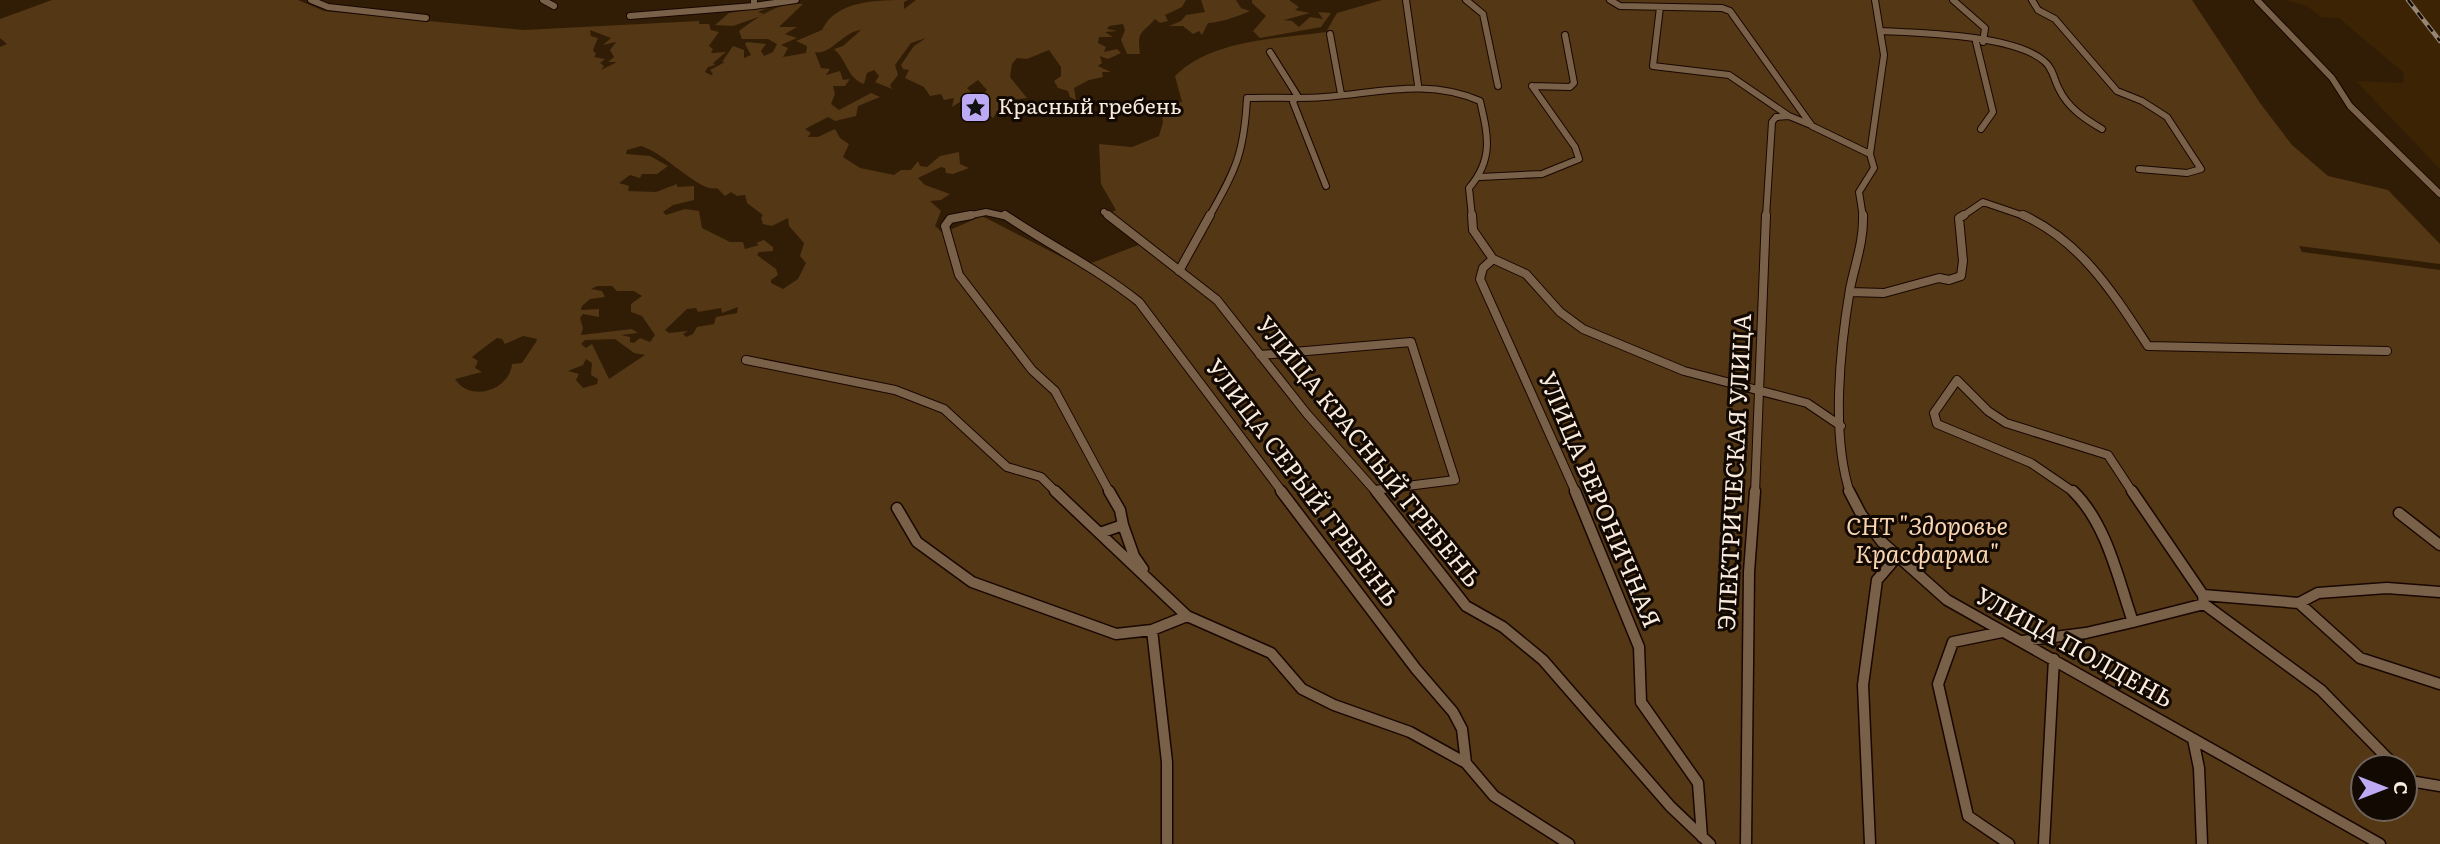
<svg xmlns="http://www.w3.org/2000/svg" width="2440" height="844" viewBox="0 0 2440 844" font-family="Literata,serif">
  <style>
    .built { fill: #3c2304 }
    .green { fill: #543714; fill-rule: evenodd }
    .lines { fill: none; stroke-linecap: round; stroke-linejoin: round }
    .minor-far2-casing { stroke: #180600; stroke-width: 8 }
    .minor-far1-casing { stroke: #180600; stroke-width: 10 }
    .minor-casing { stroke: #180600; stroke-width: 13 }
    .minor-far2 { stroke: #796149; stroke-width: 6 }
    .minor-far1 { stroke: #796149; stroke-width: 8 }
    .minor { stroke: #796149; stroke-width: 10 }
    .rail-casing { stroke: #978674; stroke-width: 4.5 }
    .rail { stroke: #120903; stroke-width: 2.5; stroke-dasharray: 8; stroke-linecap: butt }
    .labels { text-anchor: middle; stroke-width: 6; stroke-linejoin: round; paint-order: stroke }
    .far-poi-label { font-size: 21px; fill: #f9ebdd; stroke: #120903; text-anchor: start }
    .street-label { font-size: 24px; fill: #f9ebdd; stroke: #120903 }
    .park-label { font-size: 24px; font-style: italic; fill: #f9d5b0; stroke: #120903 }
  </style>
  <rect width="100%" height="100%" fill="#311d06"/>
  <path class="built" d="M2286,0H2440V169L2356,81L2403,83L2404,73L2339,18L2321,17L2307,6Z"/>
  <path class="green" d="M52,0H298L324,11L524,30L699,21V24H709L711,30L719,32L709,46L713,49L711,53L726,52L713,63L715,65L708,67L705,72L711,75L713,74L710,70L725,62H722L733,46L744,50V58L751,55L745,44L747,42L766,44L761,51L764,56L773,52L777,44L768,39H742L739,31C756,18 781,0 803,4L779,27H797L785,34L797,38L781,45L788,48L783,57L806,53L807,46L796,41L822,30C836,0 878,0 908,0L904,2V9L916,0H1186L1182,7L1165,15L1168,21L1160,23L1155,19C1141,35 1137,30 1140,54H1127L1121,40L1125,30L1123,24L1109,26L1107,29L1118,31L1105,32L1113,37H1099L1098,43L1106,47L1104,52L1117,49L1121,53L1108,59L1100,56L1102,63L1098,66L1111,72H1102L1103,77L1089,80L1074,88L1076,100L1070,97L1068,91L1058,88L1054,81L1061,76V67L1049,50L1027,59L1017,58L1012,64L1010,77L1027,98L1010,100L1009,109H999L993,118L986,112L977,111L973,105L987,90L978,80L967,88L973,94L952,107L954,98L944,100L941,94L930,96L924,87L905,78L909,70L903,69L901,65L914,46L926,38L911,43L895,65L898,75L890,85L892,89L875,82L879,76L874,70L867,73L864,84C847,78 847,60 834,49L843,46L861,30C844,31 830,56 815,52L821,68L830,69L826,75L840,71L843,80L850,79L845,86H833L835,94L831,104L839,110L871,93L880,97L858,106L856,116L835,121L828,117L805,129L811,133L808,137H818L835,129L840,138L849,144L843,157L860,168L894,175L901,170H911L918,161L920,166L927,167L940,156L959,152L960,164L969,168L953,174L946,173L945,168L941,167L918,178L925,185L950,194L941,200L930,201L941,211L935,226L943,233L982,216L1081,267L1146,242L1112,212L1116,210L1101,184L1099,144L1132,147L1159,136L1163,122L1160,103L1182,102L1175,76C1212,39 1277,39 1326,32L1337,13L1382,0H2192L2260,103L2292,145L2328,176L2388,190L2440,244V264L2299,246L2302,252L2440,270V844H0V47L7,44L0,38V19ZM590,30L611,38L603,45L616,42L610,50L614,57L608,62H617L601,70L604,66L600,63L605,59L594,57L596,54L593,50L598,38L591,36ZM641,146C664,152 701,194 717,188L725,196L731,192L737,196L745,195L747,203L763,215L761,218L763,224L772,226L788,218L789,226L804,243L800,256L806,263L798,279L783,289L771,283V280L778,275L776,269L757,255L759,252L773,251V247L764,240L756,243L759,245L745,249L743,242H730L702,228L699,211L685,209L666,215L663,212L673,205L694,200V186L677,187V184L656,192L628,191L629,186L619,183L630,175L640,178L642,174H657L668,166L650,156L626,154L627,150ZM597,286H612L617,291H634L642,296L631,304V312L642,316L655,335L650,342L640,338L634,343L630,342V337L621,335L638,333L632,329L581,335L583,328L580,318L583,314L599,317V309L581,310L582,306L590,299L605,297L602,291L591,289ZM738,307L737,313L716,317L714,324L697,327L693,334L686,337L683,334L688,331L669,333L665,330L687,309L696,308L698,312L721,308L722,313ZM523,336L537,339L536,342L522,363L512,364C510,390 470,403 455,379L482,372L475,368L478,361L472,357C480,350 489,344 497,338L502,339L505,344ZM615,339L634,353L645,355L609,379L592,344L586,348L581,344L585,340ZM586,359L592,363L591,375L598,379L597,384L583,388L576,380L579,374L568,371L583,365ZM2363,767H2405V809H2363Z
    M1201,0H1236L1241,8L1250,11C1239,16 1219,23 1208,23L1202,35L1199,31L1193,34L1183,26H1169L1181,21L1186,15L1205,12Z
    M1252,0H1289L1299,7L1295,10L1310,13L1284,20L1292,21L1299,27L1310,17L1323,19L1318,12L1331,13L1321,27L1260,38L1253,31L1266,16L1252,3Z
    M775,5L758,12L764,14L761,16L733,26L715,25L729,13Z"/>
  <g class="lines">
    <defs>
      <path id="minor-far2" d="M311,0L328,7L426,18
        M543,0L554,6
        M754,0V6L796,0
        M1406,0L1418,85
        M1466,0L1483,14L1498,86
        M1610,0L1620,6L1722,8L1730,11L1812,126L1870,154
        M1953,0L1985,28L1983,42
        M2032,0L2038,10L2055,19L2117,91L2142,101L2167,117L2201,169L2187,173L2139,169
        M2257,0L2332,78L2350,106L2440,194
        M1660,7L1653,66L1729,75L1789,116L1811,125
        M630,16L754,6
        M1881,31C1921,33 2014,35 2044,61C2053,68 2054,80 2059,89C2068,108 2085,119 2102,129
        M1330,34L1341,94
        M1976,42L1993,112L1981,129
        M1270,52L1297,95L1293,102L1326,186
        M1532,86L1570,87L1574,83L1565,35
        M1480,177L1542,174L1579,159L1575,147L1532,86
        M1104,212L1110,217
        M962,217L986,212L1008,217
        M1209,217C1236,169 1244,154 1247,98C1273,97 1298,99 1324,97C1379,93 1427,78 1480,101C1488,135 1494,159 1469,188L1472,217
        M1766,217L1772,122L1776,117L1789,116
        M1863,217L1859,192L1874,168L1870,154L1884,55L1875,0
        M1961,217L1983,202L2027,217"/>
      <path id="minor-far1" d="M971,215L950,219L945,226L959,275L1032,370L1055,391L1110,493
        M1005,215C1049,245 1098,269 1139,302L1283,493
        M1108,215L1217,300L1307,414L1377,493
        M1472,215L1473,230L1493,259L1526,274L1560,312L1583,329L1684,371L1807,403L1841,426
        M2023,215C2082,242 2113,293 2148,346L2387,351
        M1493,259L1483,268L1480,279L1576,493
        M1179,271L1210,215
        M1850,292L1884,293L1939,278L1949,280L1961,276L1963,261L1959,218L1964,215
        M1260,355L1411,342L1455,480L1375,490
        M746,360L895,390L944,409L1007,467L1041,477L1057,493
        M1755,493L1766,215
        M1850,493C1831,435 1840,348 1850,289C1855,264 1864,241 1863,215
        M2075,493L2031,463L1937,424L1934,413L1957,380L1988,411L2006,423L2108,455L2133,493"/>
      <path id="minor" d="M1055,491L1187,616L1271,653L1302,689L1334,705L1410,732L1466,763
        M1281,491L1416,669L1453,712L1462,729L1466,763L1494,796L1569,844
        M1376,491L1466,606L1503,627L1543,660L1670,806L1710,844
        M1575,491L1639,647L1641,702L1698,783L1702,837
        M1849,491L1861,514L1882,542L1947,600L2380,844
        M2132,491L2203,595
        M897,508L917,542L972,582L1116,634L1152,630L1187,616
        M2399,513L2440,545
        M1123,525L1134,556L1143,569
        M1100,533L1123,525L1120,510L1109,491
        M2299,603L2360,658L2440,684
        M2204,604L2321,690L2396,767
        M2133,622L2204,604L2203,595L2299,603L2318,593L2387,588L2440,592
        M1152,630L1167,762V844
        M2002,632L1953,642L1938,684L1968,816L2009,844
        M2022,641L2086,633L2133,622C2118,579 2107,524 2073,491
        M2193,739L2199,768L2202,844
        M2405,776L2410,781L2440,786
        M1746,844L1749,572L1755,491
        M1870,844L1863,685L1877,580L1896,558
        M2044,844L2054,659"/>
    </defs>
    <use href="#minor-far2" class="minor-far2-casing"/>
    <use href="#minor-far1" class="minor-far1-casing"/>
    <use href="#minor" class="minor-casing"/>
    <use href="#minor-far2" class="minor-far2"/>
    <use href="#minor-far1" class="minor-far1"/>
    <use href="#minor" class="minor"/>
    <defs>
      <path id="rail" d="M2408,0L2440,41"/>
    </defs>
    <use href="#rail" class="rail-casing"/>
    <use href="#rail" class="rail"/>
  </g>
  <defs>
    <symbol id="sight-square" viewBox="-11 -11 22 22"><rect x="-9" y="-9" width="18" height="18" rx="4" fill="#bcaaf5" stroke="#120903"/><path d="M0-6L1.8-2.2L6-1.7L2.9 1.2L3.7 5.4L0 3.3L-3.7 5.4L-2.9 1.2L-6-1.7L-1.8-2.2Z" fill="#111"/></symbol>
  </defs>
  <g fill-rule="evenodd">
    <use href="#sight-square" x="958" y="90" width="35" height="35"/>
  </g>
  <g class="labels">
    <g class="far-poi-label">
      <text x="998" y="114">Красный гребень</text>
    </g>
    <g class="street-label">
      <text transform="translate(1368 452) rotate(51)" y="8">УЛИЦА КРАСНЫЙ ГРЕБЕНЬ</text>
      <text transform="translate(1735 472) rotate(-87)" y="8">ЭЛЕКТРИЧЕСКАЯ УЛИЦА</text>
      <text transform="translate(1302 483) rotate(53)" y="8">УЛИЦА СЕРЫЙ ГРЕБЕНЬ</text>
      <text transform="translate(1599 500) rotate(67)" y="8">УЛИЦА ВЕРОНИЧНАЯ</text>
      <text transform="translate(2074 648) rotate(29)" y="8">УЛИЦА ПОЛДЕНЬ</text>
    </g>
    <g class="park-label">
      <text x="1927" y="535">СНТ "Здоровье<tspan x="1927" dy="28">Красфарма"</tspan></text>
    </g>
  </g>
  <g transform="translate(2384 788) rotate(90)"><circle r="33" fill="#120903" stroke="#6e635a" stroke-width="2"/>
  <path d="M0-5L12 26L0 18L-12 26Z" fill="#bcaaf5"/>
  <text y="-10" font-size="19" font-weight="bold" text-anchor="middle" fill="#f9ebdd">С</text>
  </g>
</svg>
